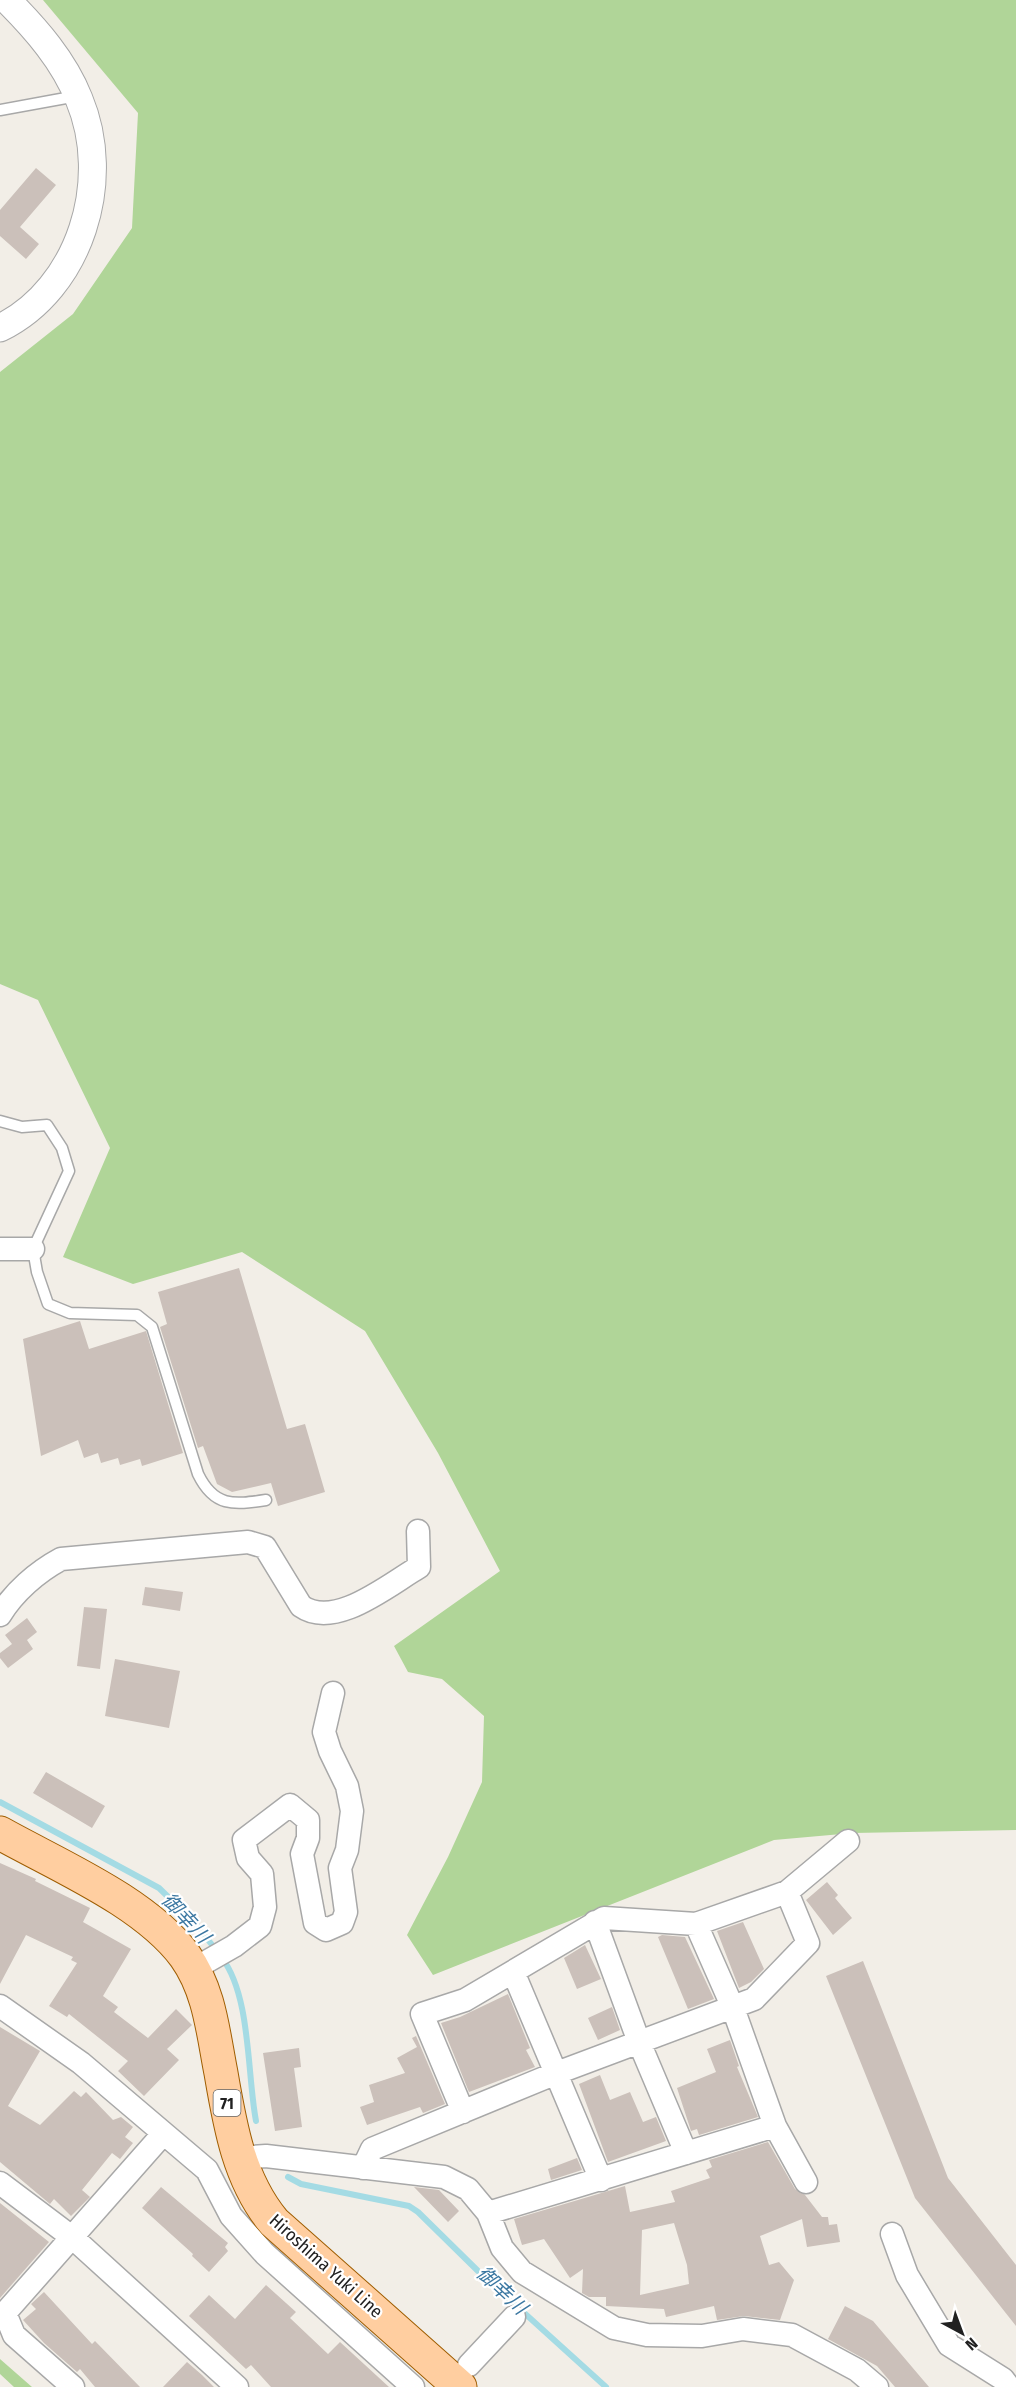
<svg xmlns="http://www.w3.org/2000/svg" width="1016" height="2387" viewBox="0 0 1016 2387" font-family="'Fira Sans Condensed','Noto Sans JP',sans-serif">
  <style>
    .forest { fill: #b0d598 }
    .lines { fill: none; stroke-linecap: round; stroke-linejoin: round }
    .stream { stroke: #a4dbe4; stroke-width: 6 }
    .building { fill: #cbc0ba; fill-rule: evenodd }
    .service-casing { stroke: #a8a8a8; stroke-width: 13 }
    .minor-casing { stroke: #a8a8a8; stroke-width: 25 }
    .tertiary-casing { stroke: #a8a8a8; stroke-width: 29 }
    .primary-casing { stroke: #9f5d00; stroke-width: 35 }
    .service { stroke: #fff; stroke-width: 10 }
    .minor { stroke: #fff; stroke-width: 22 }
    .tertiary { stroke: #fff; stroke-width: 27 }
    .primary { stroke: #ffcea0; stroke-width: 33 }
    .labels { text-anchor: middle; stroke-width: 4.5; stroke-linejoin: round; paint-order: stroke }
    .shield { fill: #fff; stroke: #646464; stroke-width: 1.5 }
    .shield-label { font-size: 16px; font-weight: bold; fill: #212121 }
    .street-label { font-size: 18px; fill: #212121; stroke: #fff }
    .water-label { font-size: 20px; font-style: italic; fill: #3c78a2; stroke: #fff }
  </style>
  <rect width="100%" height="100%" fill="#f2eee7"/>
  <path class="forest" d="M43,0H1016V1830L853,1833L774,1840L433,1975L407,1935L448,1857L482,1782L484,1716L442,1679L408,1672L394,1646L500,1571L438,1453L365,1331L242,1252L133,1284L63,1257L110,1148L38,1000L0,984V372L73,314L132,228L138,113Z
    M0,2359L32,2387H14L0,2374Z"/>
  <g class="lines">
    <path class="stream" d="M0,1802L159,1888L195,1923L216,1950
      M222,1958C251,1996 247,2074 256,2121
      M288,2177L301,2184L409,2206L418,2212L478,2271L606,2387"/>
  </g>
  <path class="building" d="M36,168L56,185L20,227L39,244L26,259L0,236V210Z
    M239,1268L287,1429L305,1424L325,1492L278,1506L271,1483L232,1492L217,1484L203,1446L198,1448L160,1327L167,1324L158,1292Z
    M80,1321L89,1349L146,1331L183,1453L142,1466L140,1459L120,1465L118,1458L101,1463L98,1453L84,1458L78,1440L41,1456L23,1339Z
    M145,1587L183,1592L180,1611L142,1605Z
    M84,1607L107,1609L100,1669L77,1666Z
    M27,1618L37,1632L27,1640L33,1649L8,1668L0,1658V1653L12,1644L5,1635Z
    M115,1659L180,1671L169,1728L105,1716Z
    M46,1772L105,1806L92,1828L33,1793Z
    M0,1863L36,1879L35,1881L90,1908L83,1922L131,1949L103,1996L118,2007L114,2012L148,2038L176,2009L192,2025L167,2049L179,2060L144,2096L118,2071L128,2061L69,2014L67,2017L49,2006L77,1963L71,1960L73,1957L26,1935L0,1984Z
    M827,1882L838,1895L835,1898L852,1918L833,1935L806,1900Z
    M743,1922L764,1969L751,1982L739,1988L717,1931Z
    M662,1935L685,1937L714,1999L688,2009L658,1937Z
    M585,1945L601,1979L577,1989L564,1958Z
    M863,1961L948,2178L1016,2265V2326L915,2198L826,1976Z
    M508,1994L530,2048L526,2050L535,2067L469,2092L441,2023L460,2017Z
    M612,2007L620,2030L598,2040L588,2018Z
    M0,2027L40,2051L8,2106L40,2125L74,2091L81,2097L86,2092L113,2120L121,2117L133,2127L125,2137L133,2143L120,2159L112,2153L82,2190L90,2197L71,2216L54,2199L50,2204L0,2162Z
    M416,2036L445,2104L423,2113L420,2107L367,2125L360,2107L374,2102L369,2085L405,2073L397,2058L417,2047L412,2038Z
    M730,2040L739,2066L737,2067L758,2117L699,2135L697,2129L691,2131L677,2088L716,2072L707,2049Z
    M299,2048L301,2067L294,2068L302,2127L275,2131L263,2053Z
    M600,2075L610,2100L630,2092L643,2122L656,2117L666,2141L608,2162L579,2084Z
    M768,2142L795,2189L805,2195L822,2217H828L829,2225L837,2224L840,2242L807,2247L802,2219L760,2236L769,2265L779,2262L794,2280L780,2320L744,2316L717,2320L714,2306L666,2317L664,2309L606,2306V2297H589L582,2293L583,2269L570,2278L544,2239L522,2245L514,2219L625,2186L630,2212L675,2202L671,2191L710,2178L706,2170L712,2167L709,2160ZM674,2223L687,2265L689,2284L640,2295L642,2230Z
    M577,2158L582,2170L551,2180L548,2169Z
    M161,2187L228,2243L225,2247L228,2251L209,2272L192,2256L193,2254L142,2208Z
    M414,2187L439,2190L459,2211L448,2222Z
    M0,2203L49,2242L0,2298Z
    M266,2285L296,2312L290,2318L328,2354L340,2342L389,2387H271L251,2365L246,2369L189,2316L209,2295L235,2319Z
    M44,2292L92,2344L95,2341L140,2387H95L80,2369L77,2372L44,2343L23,2320L36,2309L31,2304Z
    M845,2306L873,2321L929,2387H895L877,2366L828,2339Z
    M187,2362L202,2375L214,2387H163Z"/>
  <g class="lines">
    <defs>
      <path id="service" d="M0,110L77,96
        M0,1121L22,1127L47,1125L62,1148L69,1171L33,1249L37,1272L48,1304L70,1313L137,1315L152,1327L198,1474C214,1507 233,1505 266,1500"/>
      <path id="minor" d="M0,1249H33
        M0,1615C14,1592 37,1572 61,1559L248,1542L265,1547L301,1606C335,1630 388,1585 419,1567L418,1531
        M595,1922L639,2042L686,2153
        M696,1924L733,2008L775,2126L806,2182
        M192,1970L234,1946L260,1926L265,1907L262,1874L248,1858L244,1840L290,1805L308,1820V1838L302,1854L315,1923L326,1930L342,1923L346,1912L340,1868L347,1850L352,1811L347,1786L330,1751L324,1732L333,1693
        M514,1974L601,2180
        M0,2006L81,2063L207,2170L231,2216L265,2254L413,2387
        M463,2112L422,2014L465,2000L604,1918L696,1924L787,1892L848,1841
        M239,2158L266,2156L444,2177L468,2189L488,2213L502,2248L522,2272L614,2328L647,2335L702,2336L743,2329L792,2335L857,2370L877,2387
        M363,2168L372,2149L554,2074L754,1999L808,1943L787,1892
        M0,2183L73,2238L237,2387
        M488,2213L775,2126
        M892,2234L907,2275L949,2345L1003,2379L1009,2387
        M469,2365L514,2317
        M73,2387L14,2335L5,2313L163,2134"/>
      <path id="tertiary" d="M0,328C81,288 113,180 79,99C64,61 36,29 7,0"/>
      <path id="primary" d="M0,1833C59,1866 145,1902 185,1956C210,1991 213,2033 221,2073C230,2126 239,2180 274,2222L460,2387"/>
    </defs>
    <use href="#service" class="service-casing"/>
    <use href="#minor" class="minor-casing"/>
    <use href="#tertiary" class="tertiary-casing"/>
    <use href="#primary" class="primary-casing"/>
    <use href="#service" class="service"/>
    <use href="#minor" class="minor"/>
    <use href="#tertiary" class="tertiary"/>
    <use href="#primary" class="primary"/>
  </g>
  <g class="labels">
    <rect class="shield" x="213.5" y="2090" width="27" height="26" rx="4.5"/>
    <g class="shield-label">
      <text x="227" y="2109">71</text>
    </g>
    <g class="street-label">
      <text transform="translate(326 2266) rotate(42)" y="6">Hiroshima Yuki Line</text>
    </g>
    <g class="water-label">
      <text transform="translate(186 1918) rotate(47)" y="7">御幸川</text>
      <text transform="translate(502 2290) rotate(43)" y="7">御幸川</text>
    </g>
  </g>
  <g transform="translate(962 2333) rotate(139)" stroke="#ffffff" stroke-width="4.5" paint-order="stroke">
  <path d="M0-4.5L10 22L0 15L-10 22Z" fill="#212121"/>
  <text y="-9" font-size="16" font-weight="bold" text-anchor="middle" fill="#212121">N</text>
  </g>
</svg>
